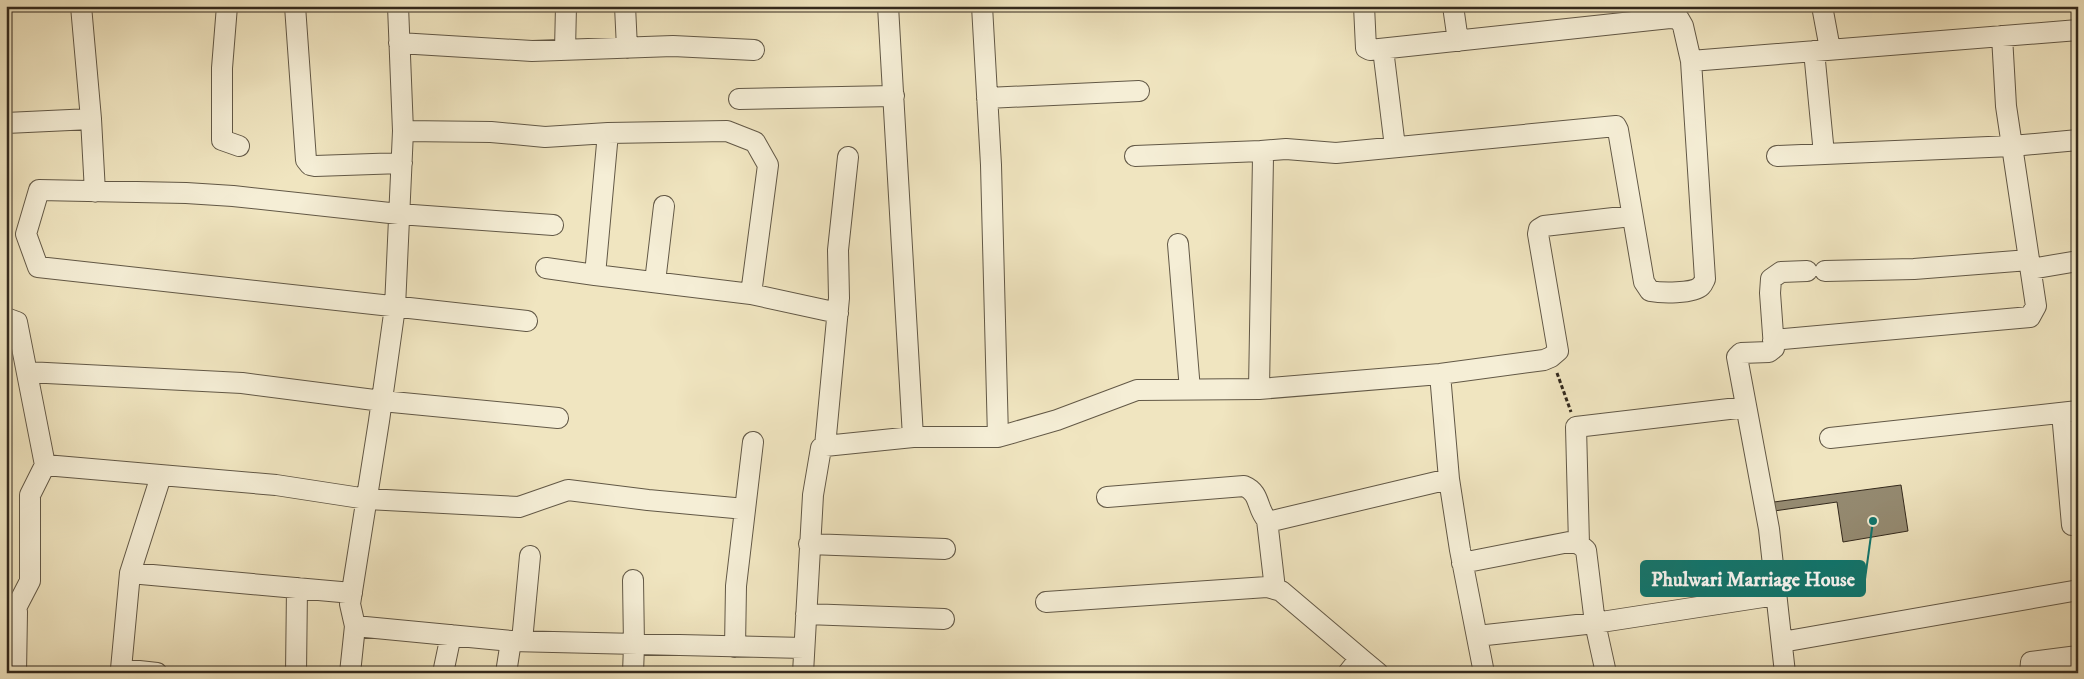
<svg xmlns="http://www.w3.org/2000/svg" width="2084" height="679" viewBox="0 0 2084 679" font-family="'IM FELL DW Pica',serif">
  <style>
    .building { fill: #958b72; stroke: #33291d }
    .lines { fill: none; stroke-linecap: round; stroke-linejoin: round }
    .minor-casing { stroke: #625846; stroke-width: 22 }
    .path { stroke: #33291d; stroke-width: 3; stroke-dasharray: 4 2.5; stroke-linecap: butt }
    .minor { stroke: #f5eed6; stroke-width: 20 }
    .leader { fill: none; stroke: #0f766e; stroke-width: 2 }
    .callout-dot { fill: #0f766e; stroke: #f5eed6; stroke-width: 2 }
    .callout { fill: #0f766e; stroke: #0f766e; stroke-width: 2 }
    .callout-label { font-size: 20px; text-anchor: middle; font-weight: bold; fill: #fff }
  </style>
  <rect width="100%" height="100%" fill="#f0e5c0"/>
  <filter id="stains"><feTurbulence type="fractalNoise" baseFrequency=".004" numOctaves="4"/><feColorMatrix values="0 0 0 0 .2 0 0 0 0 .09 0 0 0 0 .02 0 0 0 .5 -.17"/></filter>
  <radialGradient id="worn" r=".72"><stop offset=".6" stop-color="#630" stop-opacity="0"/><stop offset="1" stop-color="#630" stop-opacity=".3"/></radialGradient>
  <path class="building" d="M1901,485L1908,531L1843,542L1837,502L1774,511V502Z"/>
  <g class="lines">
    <defs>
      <path id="minor" d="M81,6L91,119L95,192
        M227,6L222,68V140L239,146
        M295,6L306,160L310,165L315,166L402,163
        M625,6L627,48
        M888,6L913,437
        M982,6L991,165L998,437
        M1364,6L1366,48L1370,50L1670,18L1679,19L1683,26L1691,61L2078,30
        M1453,6L1458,41
        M1822,6L1830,49
        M399,43L532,51L673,46L754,50
        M1383,49L1395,147
        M565,50L566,6
        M1814,51L1824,154
        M987,98L1139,91
        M739,99L894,96
        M6,123L91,119
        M403,131L491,132L545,137L608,133L727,131L755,142L768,165L751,294
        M608,133L595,275L751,294L838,313
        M1261,151L1286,149L1336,153L1616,126L1618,130L1644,282L1650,291C1661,293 1693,294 1701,286C1703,284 1704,281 1705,279L1691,61
        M1135,156L1261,151L1263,157L1259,389
        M1777,156L2012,146L2078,140
        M1178,244L1190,390
        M546,268L595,275
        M2031,269L2078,261
        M1825,271L1914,269L2029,260
        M655,282L664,206
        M6,318L17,322L45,465L30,495V581L16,608
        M527,321L38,267L26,234L39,190L186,193L233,196L399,214L553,225
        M1773,340L2030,317L2036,306L2006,106L2002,36
        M27,372L242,383L382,401L558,418
        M1440,374L1449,479L1460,550L1484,673
        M2062,413L2072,525
        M1830,438L2078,411
        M825,446L839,298L838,250L848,157
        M45,465L276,485L367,499L519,507L568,490L648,500L745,509
        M1107,497L1244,486C1261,493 1256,508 1267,520L1272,521L1449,479
        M1267,520L1275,589
        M809,544L945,549
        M1579,544L1576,427L1746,407
        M1462,563L1569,542L1579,544L1586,550L1595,623L1606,673
        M130,573L161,476
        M633,580L634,645L633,673
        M1046,602L1267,587L1281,591L1360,658
        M6,606L16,608L17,612L16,673
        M806,614L944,619
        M355,626L511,641L804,648
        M1477,636L1595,623L1776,595
        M522,641L530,556
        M1782,642L2073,591
        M735,647L736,586L753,442
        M157,673L121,669L130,573L352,593
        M296,673L297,588
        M350,673L355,626L350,604L379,421L395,307L403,131L398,6
        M443,673L451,635
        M506,673L511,641
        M803,673L813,495L821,448L825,446L913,437H998L1057,420L1137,390L1259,389L1440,374L1544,360L1551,357L1558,351L1538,234L1539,229L1544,226L1631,216
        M1348,673L1360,658L1378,673
        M1785,673L1769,529L1737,357L1741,353L1769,352L1774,348L1770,293L1771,279L1781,272L1807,271
        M2030,673L2031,662L2078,656"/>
    </defs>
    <use href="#minor" class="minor-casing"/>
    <path class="path" d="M1557,373L1571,412"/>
    <use href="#minor" class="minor"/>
  </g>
  <path class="leader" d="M1873 521L1865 579"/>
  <circle class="callout-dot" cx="1873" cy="521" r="5"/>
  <rect class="callout" x="1641" y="561" width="224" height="35" rx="5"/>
  <g class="callout-label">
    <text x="1753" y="586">Phulwari Marriage House</text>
  </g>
  <rect width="2084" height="679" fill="none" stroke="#f0e5c0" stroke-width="25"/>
  <rect x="8" y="8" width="2069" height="664" fill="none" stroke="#33291d" stroke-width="2.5"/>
  <rect x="12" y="12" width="2059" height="654" fill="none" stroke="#33291d"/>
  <rect width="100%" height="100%" filter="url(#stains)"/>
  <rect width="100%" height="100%" fill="url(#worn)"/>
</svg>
